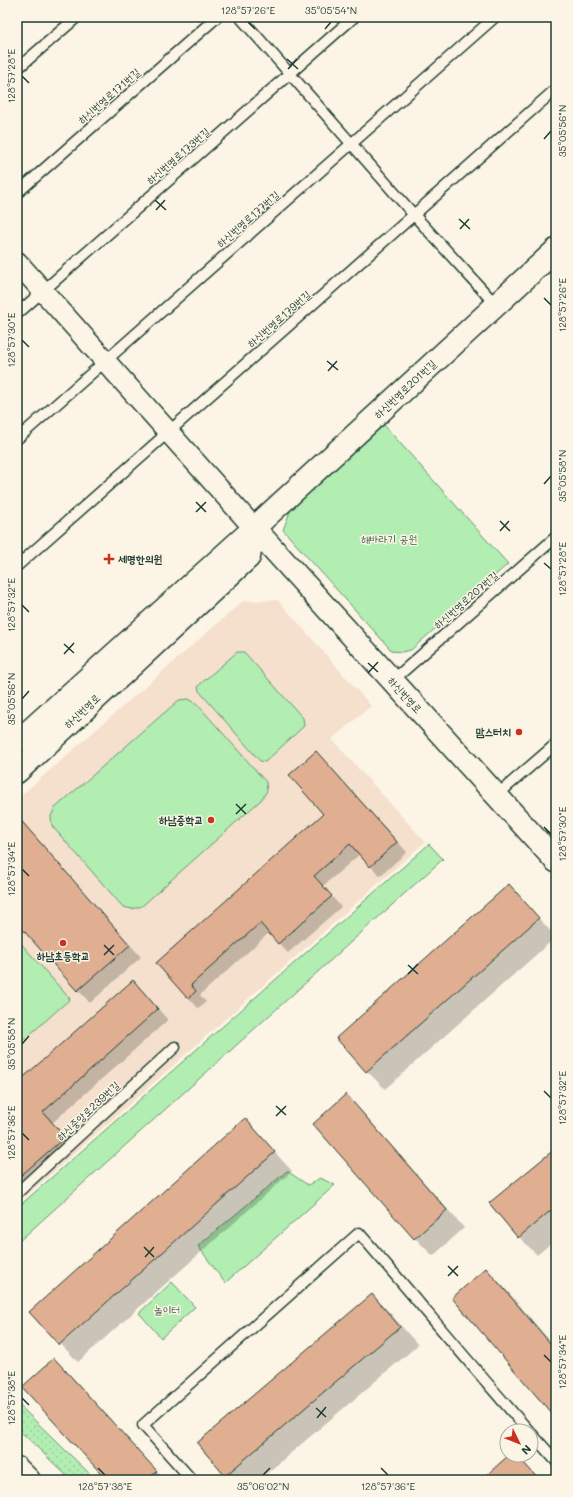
<svg xmlns="http://www.w3.org/2000/svg" width="573" height="1497" viewBox="0 0 573 1497" font-family="Mali,'Poor Story',sans-serif">
  <style>
    .built { fill: #f4e0cc }
    .grass { fill: url(#grass-dots); stroke: #689573 }
    .green { fill: #b2edb2; stroke: #689573 }
    .shadow { fill: #0003 }
    .building { fill: #e0af92; stroke: #1f3d34 }
    .lines { fill: none; stroke-linecap: round; stroke-linejoin: round }
    .lane-casing { stroke: #1f3d34; stroke-width: 13 }
    .street-casing { stroke: #1f3d34; stroke-width: 23 }
    .secondary-casing { stroke: #1f3d34; stroke-width: 25 }
    .lane { stroke: #fcf5e5; stroke-width: 10 }
    .street { stroke: #fcf5e5; stroke-width: 20 }
    .secondary { stroke: #fcf5e5; stroke-width: 22 }
    .ticks { fill: none; stroke: #1f3d34; stroke-width: 1.5 }
    .poi-dot { fill: #c8321e; stroke: #fcf5e5; stroke-width: 1.5 }
    .labels { text-anchor: middle; stroke-width: 3; stroke-linejoin: round; paint-order: stroke }
    .street-label { font-size: 11px; fill: #1f3d34; stroke: #fcf5e5 }
    .park-label { font-size: 11px; fill: #3c604d; stroke: #fcf5e5 }
    .poi-label { font-size: 11px; font-weight: bold; fill: #1f3d34; stroke: #fcf5e5; text-anchor: end }
    .neatline { fill: none; stroke: #1f3d34; stroke-width: 1.5 }
    .ticks-label { font-size: 10px; text-anchor: middle; fill: #1f3d34 }
  </style>
  <defs>
    <pattern id="grass-dots" width="8" height="8" patternUnits="userSpaceOnUse"><rect width="8" height="8" fill="#b2edb2"/><path d="M2 2h.1M6 6h.1" fill="none" stroke="#99cc9a" stroke-width="1.8" stroke-linecap="round"/></pattern>
  </defs>
  <rect width="100%" height="100%" fill="#fcf5e5"/>
  <filter id="ink" filterUnits="userSpaceOnUse"><feTurbulence type="fractalNoise" baseFrequency=".025" numOctaves="2"/><feDisplacementMap in="SourceGraphic" scale="8" xChannelSelector="R" yChannelSelector="G"/><feConvolveMatrix kernelMatrix="1 2 1 2 8 2 1 2 1" color-interpolation-filters="sRGB"/></filter>
  <g filter="url(#ink)">
    <path class="built" d="M278,600L371,706L332,739L425,842L17,1204V799L243,601Z"/>
    <path class="grass" d="M17,1403L96,1480H71L17,1428Z"/>
    <path class="green" d="M384,425L508,564L411,650L402,652L392,651L283,530L291,509Z
      M237,652H244L303,718L304,726L265,762L260,761L199,691L198,686Z
      M189,699L197,704L266,782L267,791L261,800L142,906L132,909L123,907L52,826L51,816L55,808L179,700Z
      M429,844L443,859L17,1243V1208Z
      M17,939L70,999L17,1046Z
      M287,1171L308,1185L320,1178L335,1185L225,1283L198,1246Z
      M172,1282L195,1307L161,1338L139,1313Z"/>
    <path class="shadow" d="M326,762L407,852L380,876L360,854L323,886L341,907L288,953L269,933L200,995L206,1002L198,1008L157,963L325,814Z
      M17,817L141,957L90,1003L17,922Z
      M509,886L556,937L385,1089L367,1071Z
      M143,992L168,1020L52,1123L74,1147L26,1190L17,1180V1085Z
      M345,1096L364,1114L464,1228L433,1256L415,1238Z
      M245,1120L292,1171L78,1362L30,1312Z
      M556,1149V1239L537,1255L519,1237Z
      M486,1269L504,1287L556,1348V1417L453,1298Z
      M372,1295L390,1313L418,1345L259,1480H230L198,1443Z
      M54,1359L72,1377L165,1480H108Z
      M511,1455H516L540,1480H482Z"/>
    <path class="building" d="M316,751L397,842L370,867L350,844L314,876L332,896L278,944L260,923L191,985L196,991L188,999L156,963L323,814L289,775Z
      M17,816L130,945L77,991L17,923Z
      M509,884L539,918L366,1072L336,1038Z
      M133,980L158,1009L43,1112L65,1137L17,1179V1083Z
      M346,1094L447,1210L414,1239L313,1124Z
      M245,1118L275,1152L59,1345L29,1312Z
      M556,1148V1206L518,1238L489,1203Z
      M486,1268L556,1350V1411L552,1414L452,1298Z
      M372,1294L400,1327L225,1476L197,1443Z
      M54,1358L157,1471L147,1480H107L22,1387Z
      M509,1455H517L539,1480H481Z"/>
    <g class="lines">
      <defs>
        <path id="lane" d="M240,17L414,215L496,305
          M17,69L77,17
          M17,193L217,17
          M17,314L354,17
          M17,439L495,17
          M17,566L556,89
          M392,681L556,537
          M496,796L556,744
          M17,1193L175,1047
          M531,1433L556,1461
          M192,1480L143,1425L359,1233C416,1298 471,1366 529,1431"/>
        <path id="street" d="M17,262L254,528"/>
        <path id="secondary" d="M254,528L556,861
          M17,742L254,528L556,250
          M17,772L249,557L254,528
          M17,1468L29,1480"/>
      </defs>
      <use href="#lane" class="lane-casing"/>
      <use href="#street" class="street-casing"/>
      <use href="#secondary" class="secondary-casing"/>
      <use href="#lane" class="lane"/>
      <use href="#street" class="street"/>
      <use href="#secondary" class="secondary"/>
    </g>
  </g>
  <path class="ticks" d="M248,22L255,29M325,29L331,22M287,59L298,69M288,69L297,59M22,76L29,83M544,139L551,131M155,200L166,210M156,210L165,200M459,219L470,229M460,229L469,219M544,298L551,305M22,340L29,347M327,361L338,370M328,371L337,361M544,484L551,476M196,502L206,512M196,512L206,502M500,521L510,531M500,531L509,521M544,563L551,569M22,605L29,612M64,644L74,653M64,654L74,643M368,663L378,672M368,673L378,662M22,699L29,691M236,804L246,814M236,814L246,804M544,827L551,834M22,869L29,876M104,945L114,955M104,955L114,945M408,965L418,974M408,974L418,964M22,1044L29,1036M544,1091L551,1098M276,1106L286,1115M276,1116L286,1106M22,1133L29,1140M144,1247L154,1257M145,1257L154,1247M448,1266L458,1276M448,1276L458,1266M544,1355L551,1362M22,1398L29,1405M316,1408L326,1417M317,1418L326,1407M98,1468L105,1475M381,1468L388,1475M263,1475L270,1468"/>
  <g class="poi-dot">
    <path d="M107 553h4v4h4v4h-4v4h-4v-4h-4v-4h4z"/>
    <circle cx="519" cy="732" r="4"/>
    <circle cx="211" cy="820" r="4"/>
    <circle cx="63" cy="943" r="4"/>
  </g>
  <g class="labels">
    <g class="street-label">
      <text transform="translate(109 96) rotate(-41)" y="4">하신번영로171번길</text>
      <text transform="translate(178 156) rotate(-41)" y="4">하신번영로173번길</text>
      <text transform="translate(248 219) rotate(-41)" y="4">하신번영로177번길</text>
      <text transform="translate(279 319) rotate(-41)" y="4">하신번영로179번길</text>
      <text transform="translate(405 389) rotate(-43)" y="4">하신번영로201번길</text>
      <text transform="translate(466 600) rotate(-41)" y="4">하신번영로207번길</text>
      <text transform="translate(405 695) rotate(48)" y="4">하신번영로</text>
      <text transform="translate(82 711) rotate(-43)" y="4">하신번영로</text>
      <text transform="translate(88 1111) rotate(-43)" y="4">하신중앙로239번길</text>
    </g>
    <g class="park-label">
      <text x="389" y="543">해바라기 공원</text>
      <text x="167" y="1314">놀이터</text>
    </g>
    <g class="poi-label">
      <text x="118" y="563" text-anchor="start">세명한의원</text>
      <text x="511" y="736">맘스터치</text>
      <text x="203" y="824">하남중학교</text>
      <text x="63" y="960" text-anchor="middle">하남초등학교</text>
    </g>
  </g>
  <rect width="573" height="1497" fill="none" stroke="#fcf5e5" stroke-width="44"/>
  <g transform="translate(519 1443) rotate(133)"><circle r="19" fill="#fcf5e5" stroke="#a4ab9e"/>
  <path d="M0-3L7 15L0 10L-7 15Z" fill="#c8321e"/>
  <text y="-6" font-size="11" font-weight="bold" text-anchor="middle" fill="#1f3d34">N</text>
  </g>
  <rect x="22" y="22" width="529" height="1453" class="neatline"/>
  <g class="ticks-label">
    <text x="248" y="14">128°57'26"E</text>
    <text x="331" y="14">35°05'54"N</text>
    <text transform="translate(11 76) rotate(-90)" y="4">128°57'28"E</text>
    <text transform="translate(562 131) rotate(-90)" y="4">35°05'56"N</text>
    <text transform="translate(562 305) rotate(-90)" y="4">128°57'26"E</text>
    <text transform="translate(11 340) rotate(-90)" y="4">128°57'30"E</text>
    <text transform="translate(562 476) rotate(-90)" y="4">35°05'58"N</text>
    <text transform="translate(562 569) rotate(-90)" y="4">128°57'28"E</text>
    <text transform="translate(11 605) rotate(-90)" y="4">128°57'32"E</text>
    <text transform="translate(11 699) rotate(-90)" y="4">35°05'56"N</text>
    <text transform="translate(562 834) rotate(-90)" y="4">128°57'30"E</text>
    <text transform="translate(11 869) rotate(-90)" y="4">128°57'34"E</text>
    <text transform="translate(11 1044) rotate(-90)" y="4">35°05'58"N</text>
    <text transform="translate(562 1098) rotate(-90)" y="4">128°57'32"E</text>
    <text transform="translate(11 1133) rotate(-90)" y="4">128°57'36"E</text>
    <text transform="translate(562 1362) rotate(-90)" y="4">128°57'34"E</text>
    <text transform="translate(11 1398) rotate(-90)" y="4">128°57'38"E</text>
    <text x="105" y="1490">128°57'38"E</text>
    <text x="263" y="1490">35°06'02"N</text>
    <text x="388" y="1490">128°57'36"E</text>
  </g>
</svg>
